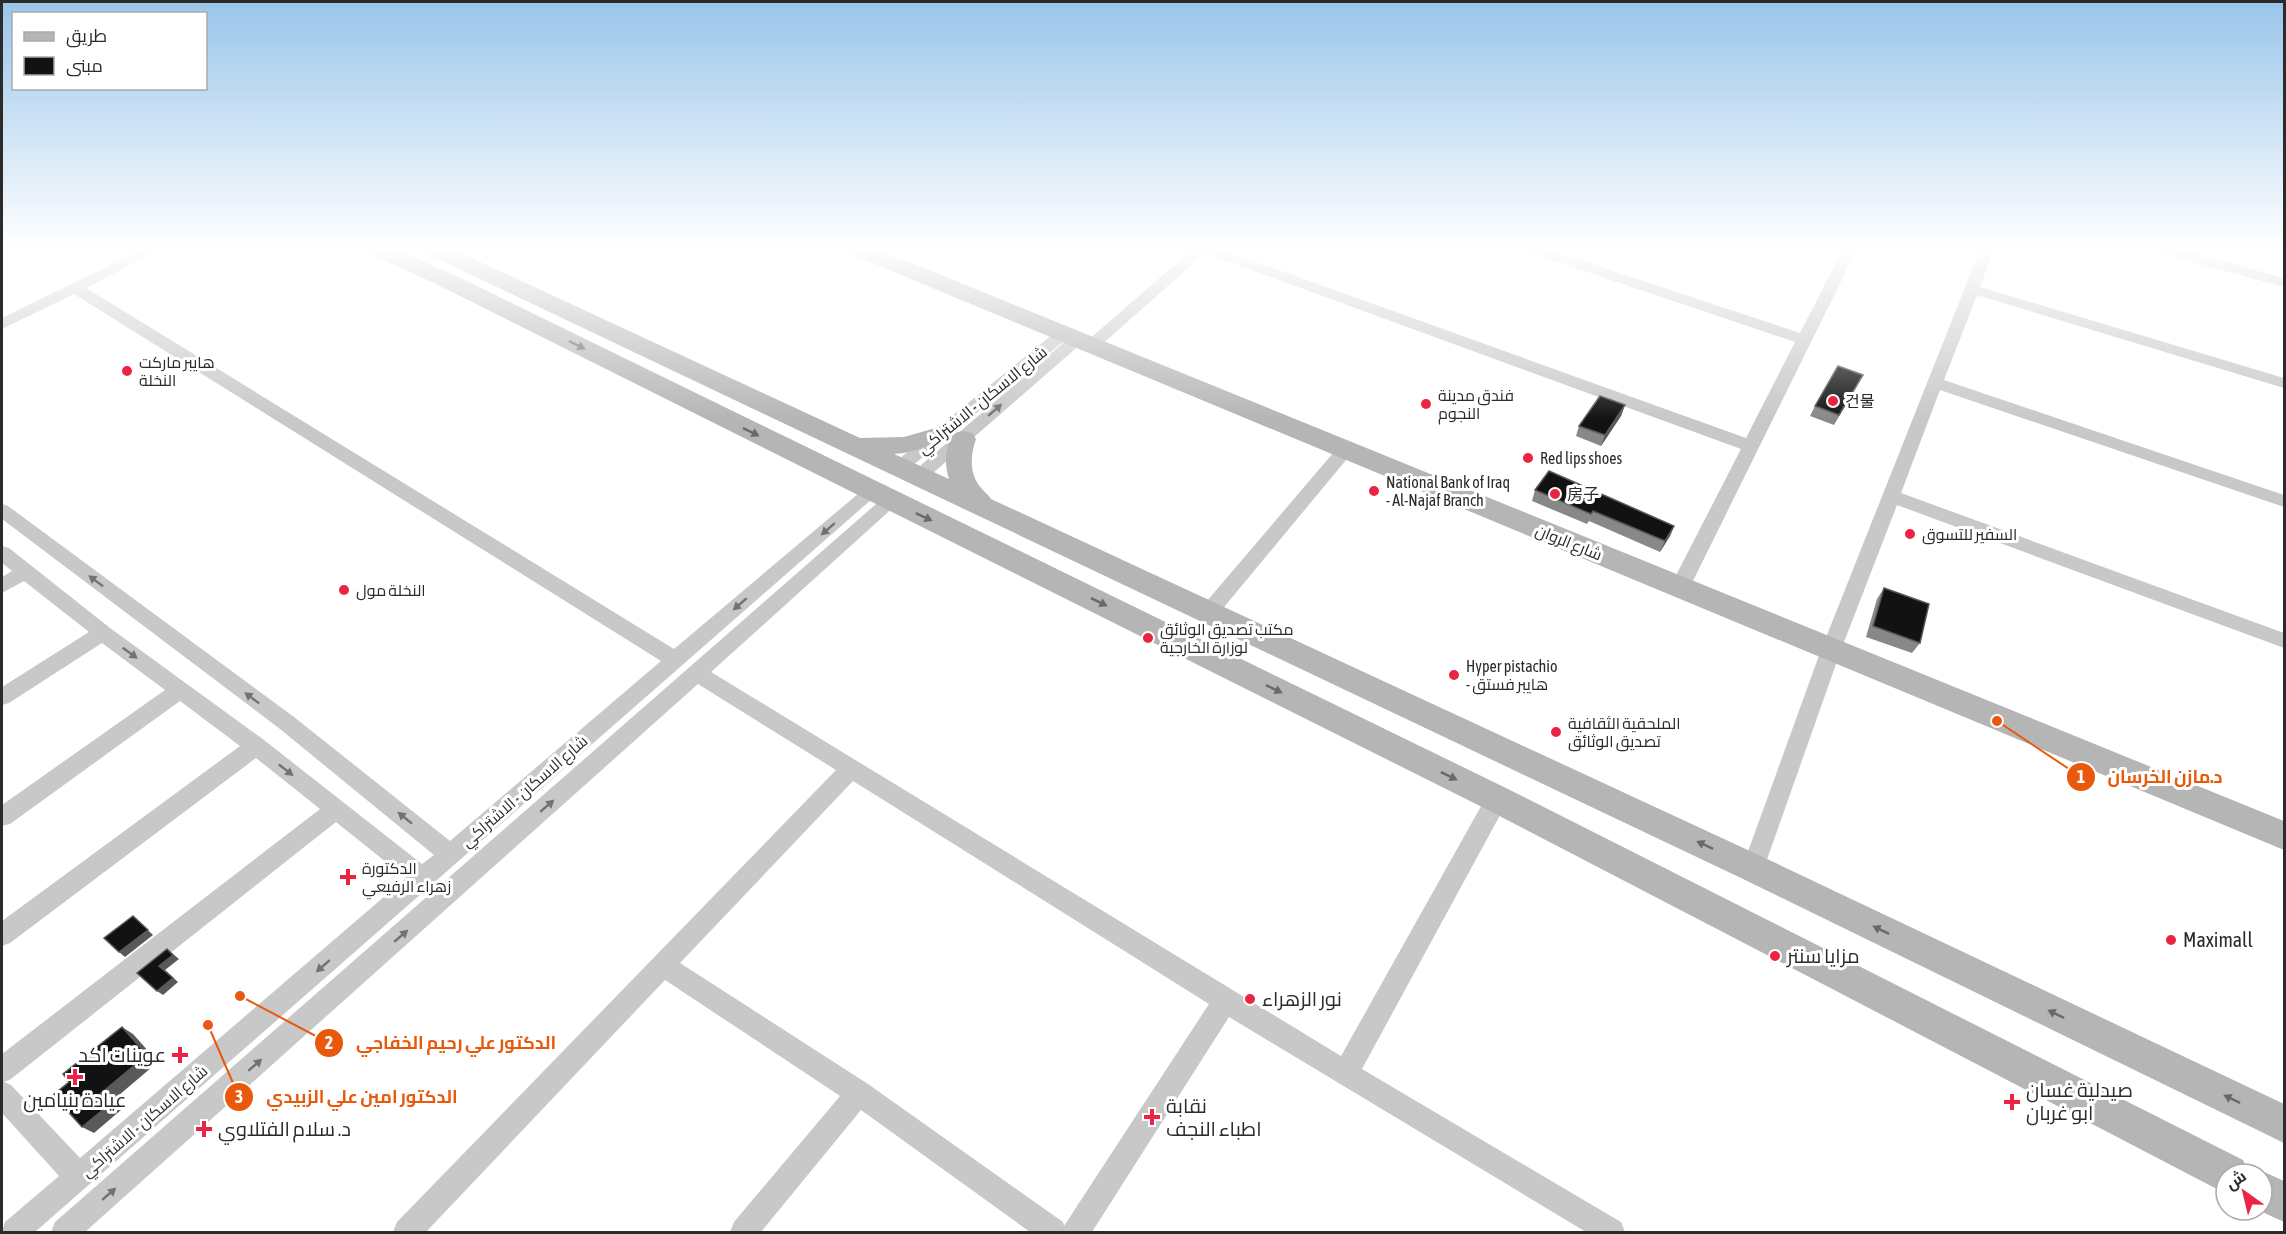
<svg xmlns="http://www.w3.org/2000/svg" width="2286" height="1234" viewBox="0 0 2286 1234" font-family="'Asap Condensed',Cairo,'Noto Sans SC','Noto Sans KR',sans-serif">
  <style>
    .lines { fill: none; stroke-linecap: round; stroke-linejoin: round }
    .street { fill: #c8c8c8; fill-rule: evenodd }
    .secondary { fill: #b5b5b5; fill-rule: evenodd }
    .wall { fill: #888 }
    .shaded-wall { fill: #595959 }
    .building { fill: #121212; stroke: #595959; stroke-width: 1.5 }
    .oneway { fill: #696969 }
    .oneway2 { fill: #727272 }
    .poi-dot { fill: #ec2444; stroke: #fff; stroke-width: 2 }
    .labels { text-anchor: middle; stroke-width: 6; stroke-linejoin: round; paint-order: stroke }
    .poi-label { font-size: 16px; fill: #2b2b2b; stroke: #fff; text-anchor: start }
    .street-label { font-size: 16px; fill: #2b2b2b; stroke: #fff }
    .near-poi-label { font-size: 20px; fill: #2b2b2b; stroke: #fff; text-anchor: start }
    .leader { fill: none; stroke: #e8590c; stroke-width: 2 }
    .callout-dot { fill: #e8590c; stroke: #fff; stroke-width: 2 }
    .mark-label { font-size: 18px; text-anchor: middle; font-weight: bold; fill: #fff }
    .callout-label { font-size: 18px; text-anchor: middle; font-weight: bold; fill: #e8590c; stroke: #fff; stroke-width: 6; stroke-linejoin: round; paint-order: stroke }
  </style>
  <rect width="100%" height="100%" fill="#fff"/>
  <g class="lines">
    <path class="street" d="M147,247H165L86,288L674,649L865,488L871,486L877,488L880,492L35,1232H2L5,1222L59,1176L2,1113V1054L320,809L256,758L10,943L2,946V921L240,746L180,701L10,824L2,826V805L165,690L102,643L9,703L2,705V687L89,632L24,581L2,593V577L12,571L2,563V546L9,548L110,628L264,740L422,864L434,855L280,729L2,519V504L8,506L294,717L450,841L661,661L74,294L2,329V318ZM336,822L406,878L80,1158L11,1085L4,1082L11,1079Z
      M1195,247H1215L1746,438L1795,342L1522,250L1520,247H1541L1800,333L1844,247H1858L1690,587L1687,592L1680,594L1673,592L1670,587L1741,449L1205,253L1098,348H1086L1084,345L1086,342Z
      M1981,247H1995L1980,287L2284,378V388L1977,295L1944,380L2284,495V507L1940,390L1901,493L2284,633V648L1897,505L1841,650L1764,868L1761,875L1753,878L1745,875L1742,868L1821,650Z
      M2148,247H2171L2284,278V287L2150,250Z
      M1064,328L1072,333L1070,336L906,471H894L891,467L894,463L1058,330Z
      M1076,335L1084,340L1082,343L925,480H913L910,476L913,472L1070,337Z
      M1345,444L1351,446L1354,450L1351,454L1215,618L1208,620L1201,618L1198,613L1201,608L1339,446Z
      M890,495L896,497L899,501L896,505L711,672L1341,1056L1489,792L1497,790L1505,792L1508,799L1505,806L1362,1069L1621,1222L1625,1232H1586L1229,1017L1092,1232H1030L861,1110L761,1232H730L734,1222L840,1096L665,980L426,1232H393L397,1222L836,770L698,684L85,1232H51L55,1222L884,497ZM853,781L1209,1004L1064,1226L1063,1222L868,1084L680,963Z"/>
    <path class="secondary" d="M362,247H390L450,273L1508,789L2243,1160L2249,1174H2226V1192L2215,1188L1486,809L434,283L365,252Z
      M420,247H448L860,438L904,437L939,427L948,429L951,435L948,441L904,453L894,454L949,479C944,464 945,447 954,433L963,431L972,433L976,439C971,453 969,470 978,484C981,489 987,493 991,499L1765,858L2284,1104V1143L1741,878L423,252Z
      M843,247H872L2284,821V850L846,252Z
      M2262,1171L2284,1181V1222L2258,1210H2262V1174H2255Z"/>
  </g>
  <path class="wall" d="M1857,386L1834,425L1810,416L1815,406Z
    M1625,405L1621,416L1601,446L1576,436L1579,426Z
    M1535,490L1674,526L1670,536L1660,552L1589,521L1587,524L1532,501Z
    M1884,588L1920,643L1912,653L1866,637L1877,599Z"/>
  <path class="shaded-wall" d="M1625,405L1621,416L1601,446L1605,435Z
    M1674,526L1670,536L1660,552L1665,541Z
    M133,916L153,935L125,957L119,952Z
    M167,949L179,959L165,970L178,982L163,995L157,991L159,966Z
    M122,1027L133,1034L158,1062L112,1101L121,1110L94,1133L82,1127L100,1094Z"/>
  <path class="building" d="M1838,366L1863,375L1839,415L1815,406Z
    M1600,396L1625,405L1605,435L1579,426Z
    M1549,471L1674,526L1665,541L1593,511L1591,514L1535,490Z
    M1884,588L1929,604L1920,643L1873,626Z
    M133,916L148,930L119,952L104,938Z
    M167,949L173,955L159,966L173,978L157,991L137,973Z
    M122,1027L147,1055L100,1094L110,1104L82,1127L53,1095L69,1082L63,1074Z"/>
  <defs><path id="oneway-solid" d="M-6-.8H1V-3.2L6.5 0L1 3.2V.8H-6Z" transform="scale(1.5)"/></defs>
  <g class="oneway">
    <use href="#oneway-solid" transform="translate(577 345) rotate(26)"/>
    <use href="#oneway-solid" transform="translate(751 432) rotate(26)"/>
    <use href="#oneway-solid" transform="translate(924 517) rotate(25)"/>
    <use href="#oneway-solid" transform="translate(1099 602) rotate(26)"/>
    <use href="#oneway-solid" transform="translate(1274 689) rotate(26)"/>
    <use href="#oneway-solid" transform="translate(1449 776) rotate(26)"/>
    <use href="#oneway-solid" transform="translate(1705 845) rotate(-155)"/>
    <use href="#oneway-solid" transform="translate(1881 930) rotate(-154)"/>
    <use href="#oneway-solid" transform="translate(2056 1014) rotate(-154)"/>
    <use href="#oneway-solid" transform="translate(2232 1099) rotate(-154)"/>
  </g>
  <g class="oneway2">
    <use href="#oneway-solid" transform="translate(995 410) rotate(-41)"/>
    <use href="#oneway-solid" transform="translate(828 529) rotate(139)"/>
    <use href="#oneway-solid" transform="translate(96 581) rotate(-143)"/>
    <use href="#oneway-solid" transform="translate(740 604) rotate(139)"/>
    <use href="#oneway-solid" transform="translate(130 653) rotate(36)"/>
    <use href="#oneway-solid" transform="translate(252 698) rotate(-143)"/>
    <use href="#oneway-solid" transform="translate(286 770) rotate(38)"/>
    <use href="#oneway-solid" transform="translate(547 806) rotate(-41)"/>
    <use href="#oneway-solid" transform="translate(405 818) rotate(-141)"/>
    <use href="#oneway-solid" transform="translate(401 936) rotate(-41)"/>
    <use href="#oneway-solid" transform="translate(323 966) rotate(139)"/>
    <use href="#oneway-solid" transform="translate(255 1065) rotate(-41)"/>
    <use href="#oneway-solid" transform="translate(109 1194) rotate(-41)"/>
  </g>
  <linearGradient id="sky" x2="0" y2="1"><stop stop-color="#99c5ea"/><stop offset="0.59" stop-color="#fff"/><stop offset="1" stop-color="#fff" stop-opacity="0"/></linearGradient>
  <rect width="2286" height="420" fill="url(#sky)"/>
  <g class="poi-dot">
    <circle cx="127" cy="371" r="6"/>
    <circle cx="1833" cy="401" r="6"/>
    <circle cx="1426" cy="404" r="6"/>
    <circle cx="1528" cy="458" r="6"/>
    <circle cx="1374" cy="491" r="6"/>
    <circle cx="1555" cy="494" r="6"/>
    <circle cx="1910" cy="534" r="6"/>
    <circle cx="344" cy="590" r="6"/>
    <circle cx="1148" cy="638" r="6"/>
    <circle cx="1454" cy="675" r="6"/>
    <circle cx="1556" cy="732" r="6"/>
    <path d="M345 868h6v6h6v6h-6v6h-6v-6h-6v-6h6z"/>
    <circle cx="2171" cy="940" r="6"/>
    <circle cx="1775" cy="956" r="6"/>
    <circle cx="1250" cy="999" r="6"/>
    <path d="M177 1046h6v6h6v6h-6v6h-6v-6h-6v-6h6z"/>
    <path d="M72 1068h6v6h6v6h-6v6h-6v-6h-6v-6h6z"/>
    <path d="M2009 1093h6v6h6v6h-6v6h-6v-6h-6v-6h6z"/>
    <path d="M1149 1108h6v6h6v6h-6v6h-6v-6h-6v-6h6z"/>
    <path d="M201 1120h6v6h6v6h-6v6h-6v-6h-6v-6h6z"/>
  </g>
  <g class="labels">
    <g class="poi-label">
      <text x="139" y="368">هايبر ماركت<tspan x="139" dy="18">النخلة</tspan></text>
      <text x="1438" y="401">فندق مدينة<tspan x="1438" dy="18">النجوم</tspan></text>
      <text x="1845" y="407">건물</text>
      <text x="1540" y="464">Red lips shoes</text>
      <text x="1386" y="488">National Bank of Iraq<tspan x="1386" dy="18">- Al-Najaf Branch</tspan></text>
      <text x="1567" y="500">房子</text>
      <text x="1922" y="540">السفير للتسوق</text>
      <text x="356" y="596">النخلة مول</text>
      <text x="1160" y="635">مكتب تصديق الوثائق<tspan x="1160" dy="18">لوزارة الخارجية</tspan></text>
      <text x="1466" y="672">Hyper pistachio<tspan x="1466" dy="18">- هايبر فستق</tspan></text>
      <text x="1568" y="729">الملحقية الثقافية<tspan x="1568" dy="18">تصديق الوثائق</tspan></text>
      <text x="362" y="874">الدكتورة<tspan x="362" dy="18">زهراء الرفيعي</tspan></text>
    </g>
    <g class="street-label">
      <text transform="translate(982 400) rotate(-39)" y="6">شارع الاسكان - الاشتراكي</text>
      <text transform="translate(1569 542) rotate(22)" y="6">شارع الروان</text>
      <text transform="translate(524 791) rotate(-41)" y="6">شارع الاسكان - الاشتراكي</text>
      <text transform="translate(144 1121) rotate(-41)" y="6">شارع الاسكان - الاشتراكي</text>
    </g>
    <g class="near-poi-label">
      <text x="2183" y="947">Maximall</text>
      <text x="1787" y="963">مزايا سنتر</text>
      <text x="1262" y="1006">نور الزهراء</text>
      <text x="166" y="1062" text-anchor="end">عوينات اكد</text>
      <text x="2026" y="1097">صيدلية غسان<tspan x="2026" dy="23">ابو غربان</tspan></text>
      <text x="75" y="1107" text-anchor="middle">عيادة بنيامين</text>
      <text x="1166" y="1113">نقابة<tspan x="1166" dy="23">اطباء النجف</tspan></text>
      <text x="218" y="1136">د. سلام الفتلاوي</text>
    </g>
  </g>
  <path class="leader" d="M1997 721L2081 777M240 996L329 1043M208 1025L239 1097"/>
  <g class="callout-dot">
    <circle cx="1997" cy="721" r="6"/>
    <circle cx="240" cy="996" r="6"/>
    <circle cx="208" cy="1025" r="6"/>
    <circle cx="2081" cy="777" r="15"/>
    <circle cx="329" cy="1043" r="15"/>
    <circle cx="239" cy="1097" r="15"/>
  </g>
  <g class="mark-label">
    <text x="2081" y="783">1</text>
    <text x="329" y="1049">2</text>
    <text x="239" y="1103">3</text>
  </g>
  <g class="callout-label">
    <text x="2165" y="783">د.مازن الخرسان</text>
    <text x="456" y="1049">الدكتور علي رحيم الخفاجي</text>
    <text x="362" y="1103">الدكتور امين علي الزبيدي</text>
  </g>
  <rect width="2286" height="1234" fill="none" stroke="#2b2b2b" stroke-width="6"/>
  <rect x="12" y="12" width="195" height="78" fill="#ffffff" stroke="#aaaaaa" stroke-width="1.5"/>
  <rect x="24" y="32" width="30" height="9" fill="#b5b5b5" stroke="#aaaaaa" stroke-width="1.5"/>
  <text x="66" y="42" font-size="18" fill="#2b2b2b">طريق</text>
  <rect x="24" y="57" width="30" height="18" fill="#121212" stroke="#aaaaaa" stroke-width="1.5"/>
  <text x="66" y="72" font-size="18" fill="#2b2b2b">مبنى</text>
  <g transform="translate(2244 1192) rotate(326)"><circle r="28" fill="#ffffff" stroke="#aaaaaa" stroke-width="1.5"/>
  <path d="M0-4.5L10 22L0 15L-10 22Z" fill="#ec2444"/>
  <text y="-9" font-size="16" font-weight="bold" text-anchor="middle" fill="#2b2b2b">ش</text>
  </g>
</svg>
